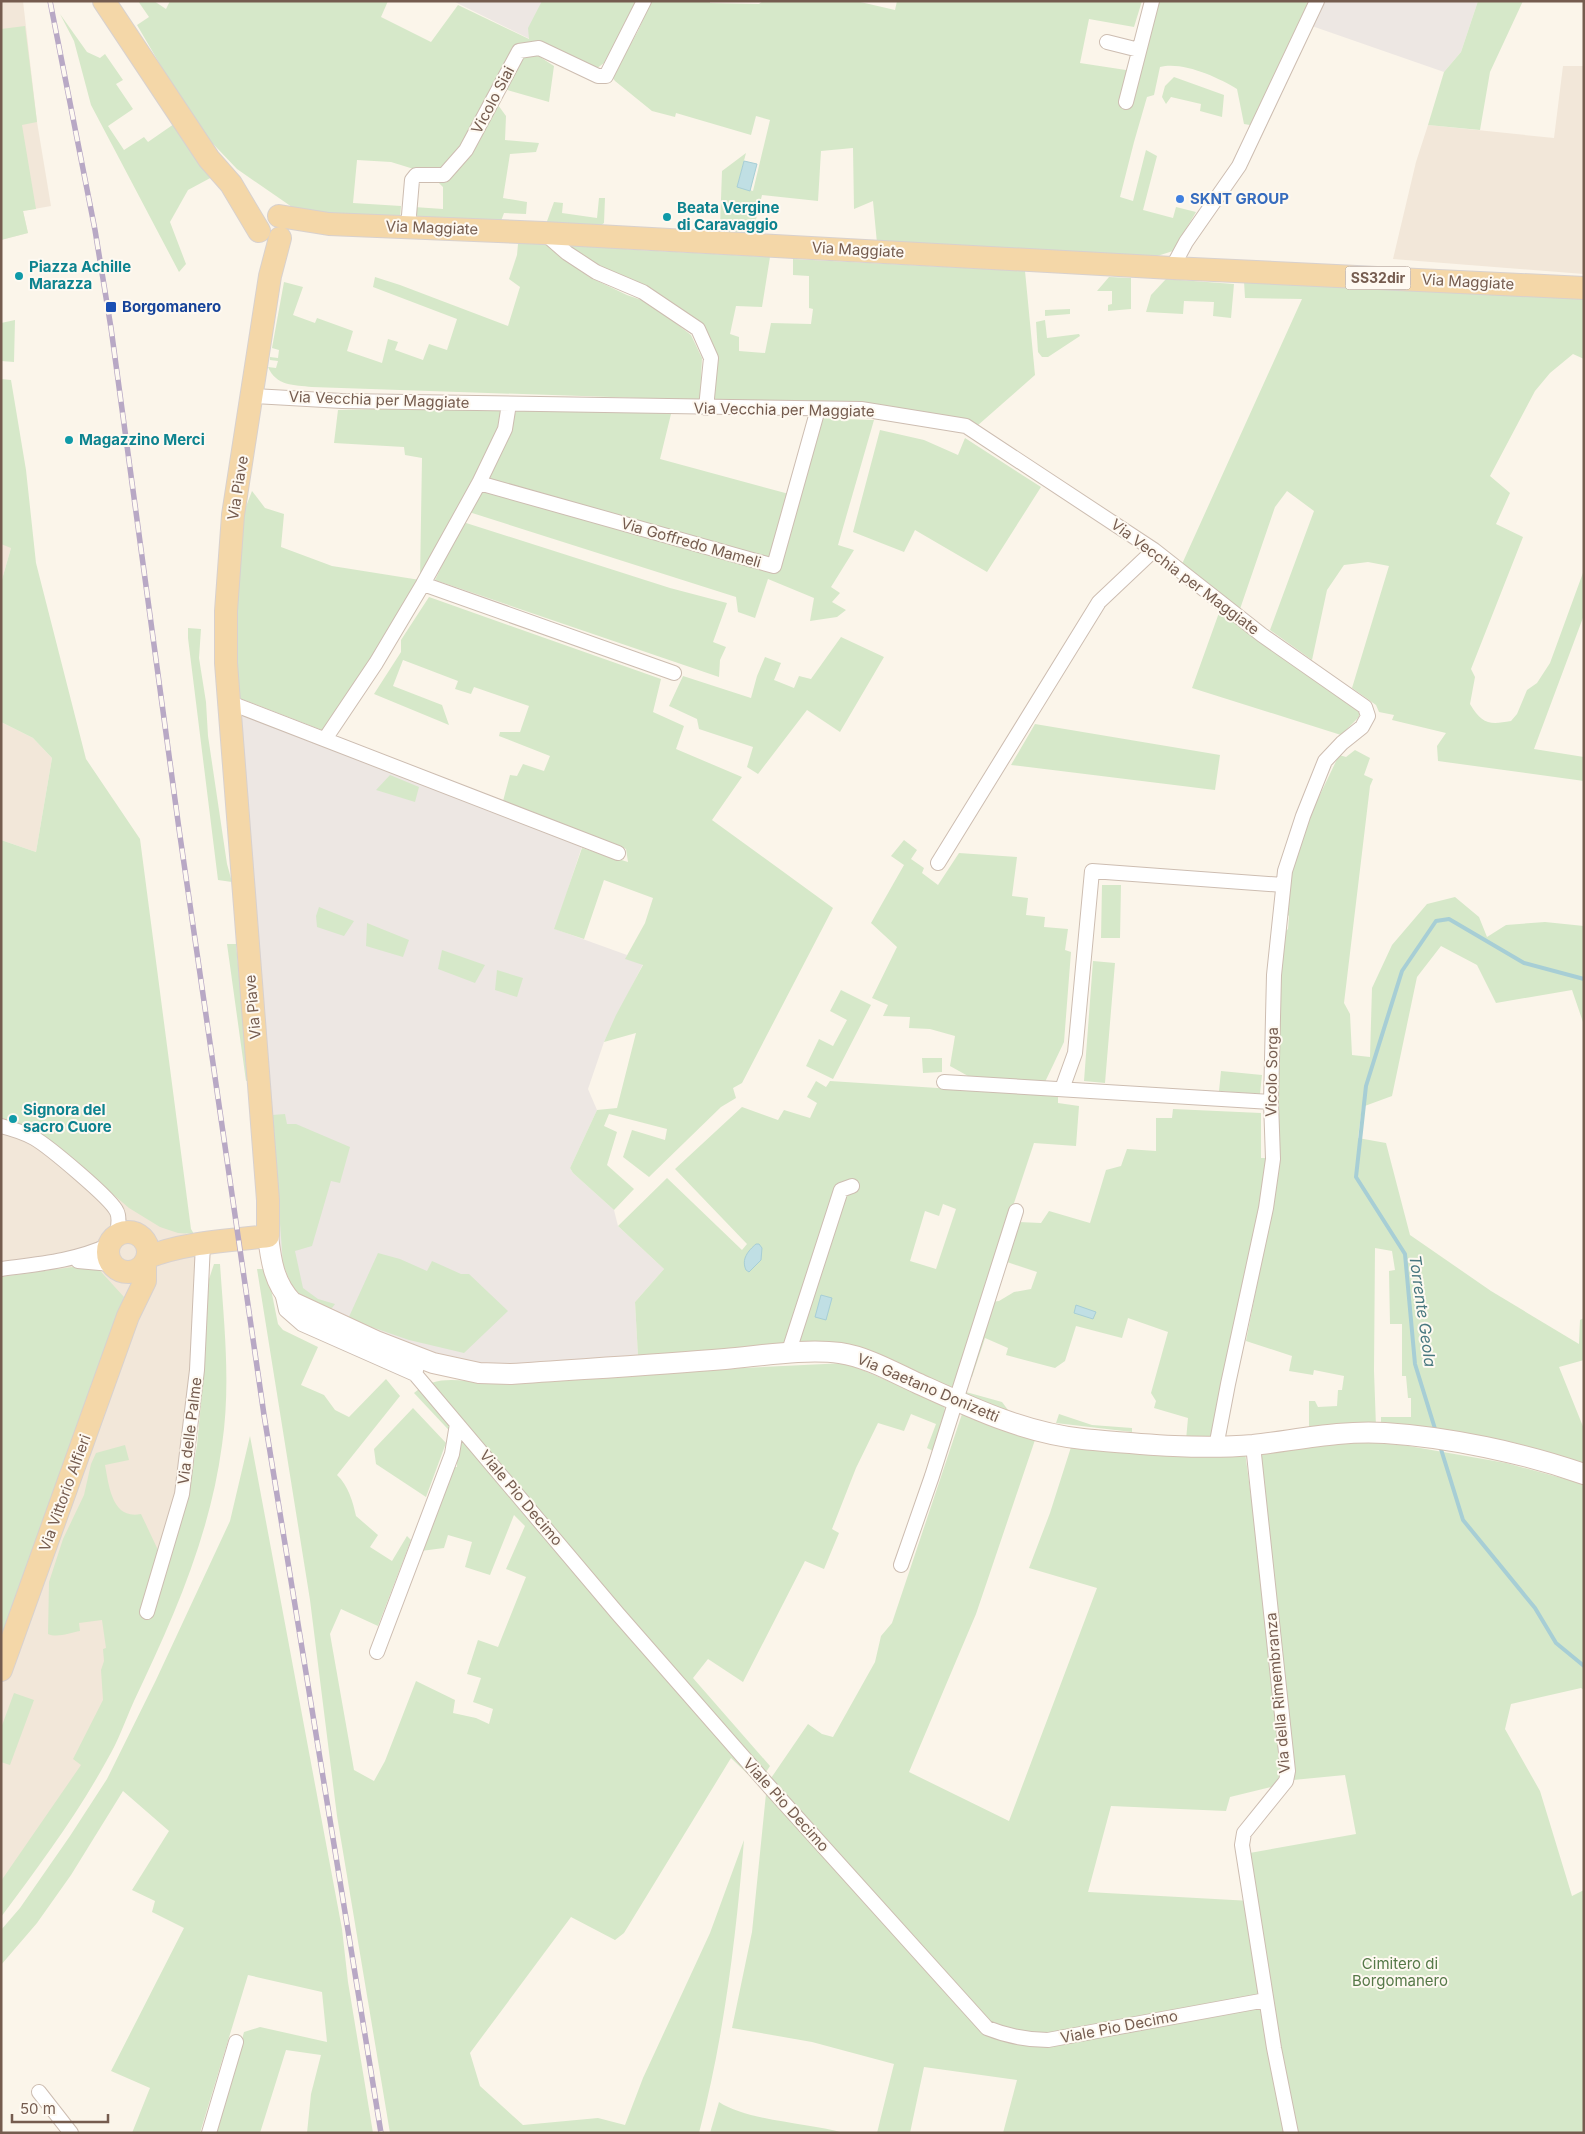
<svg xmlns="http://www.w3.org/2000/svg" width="1585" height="2134" viewBox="0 0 1585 2134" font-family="Inter,sans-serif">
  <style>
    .residential { fill: #f2e7d9 }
    .industrial { fill: #ede7e3 }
    .green { fill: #d6e8c9; fill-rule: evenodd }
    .water { fill: #c0dfe4; stroke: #a7ced5 }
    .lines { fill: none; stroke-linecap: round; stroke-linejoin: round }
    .stream { stroke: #a7ced5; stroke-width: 4 }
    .street-casing { stroke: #cdbdb1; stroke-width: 16 }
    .secondary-casing { stroke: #d2bfb1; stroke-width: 22 }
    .primary-casing { stroke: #d8d1ce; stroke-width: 24 }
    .street { stroke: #fff; stroke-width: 14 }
    .secondary { stroke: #fff; stroke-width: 20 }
    .primary { stroke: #f4d7a8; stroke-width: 22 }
    .rail-casing { stroke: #b8a8c5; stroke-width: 5.5 }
    .rail { stroke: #fef9f1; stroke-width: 4; stroke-dasharray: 11; stroke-linecap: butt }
    .shop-dot { fill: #3f7fe0; stroke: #fef9f1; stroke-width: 2 }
    .culture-dot { fill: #0f9aa8; stroke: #fef9f1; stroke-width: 2 }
    .transit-dot { fill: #1a4fb4; stroke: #fef9f1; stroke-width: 2 }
    .labels { text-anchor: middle; stroke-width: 4; stroke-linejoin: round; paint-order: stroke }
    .shield { fill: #fef9f1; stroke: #9e8b80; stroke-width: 1 }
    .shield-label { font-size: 14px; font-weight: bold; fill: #755c4f }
    .street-label { font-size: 15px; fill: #755c4f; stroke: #fef9f1 }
    .shop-label { font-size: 15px; font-weight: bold; fill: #366cbe; stroke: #fef9f1; text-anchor: start }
    .culture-label { font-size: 15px; font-weight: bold; fill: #0d838f; stroke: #fef9f1; text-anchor: start }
    .transit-label { font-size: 15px; font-weight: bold; fill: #164399; stroke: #fef9f1; text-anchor: start }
    .park-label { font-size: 15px; fill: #567948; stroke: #fef9f1 }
    .water-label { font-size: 16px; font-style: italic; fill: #47777f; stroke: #fef9f1 }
  </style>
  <rect width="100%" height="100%" fill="#fbf5ea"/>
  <path class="residential" d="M1,1H23L37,122L51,206L23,211L28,233L1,240Z
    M1563,66H1584V274L1393,259L1416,162L1428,125L1554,138Z
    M1,473L11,548L1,583Z
    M1,722L33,738L52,758L36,852L1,840Z
    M1,1106L135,1152L199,1254L185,1446L169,1551L110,1721L1,1894Z"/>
  <path class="industrial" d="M453,1H548L530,39Z
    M1311,1H1478L1461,52L1444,72L1309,25Z
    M228,702L584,840L555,929L627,955L626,959L643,964L604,1042L588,1089L597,1110L570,1168L573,1173L614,1210L618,1226L664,1269L635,1302L638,1356L479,1373L282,1291Z"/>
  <path class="green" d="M138,1H154L166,9L170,1H388L381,17L431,42L458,5L529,39L528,28L542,1H638L604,63L596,69L519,45L464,146L443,172L417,170L391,162L357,160L353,203L401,206L400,218L317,213L292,207L237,169L196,126L137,25L149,17Z
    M651,1H710V3L759,4L763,1H856L895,10L897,1H1142L1134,27L1089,19L1080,63L1139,72L1158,1H1300L1311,3L1250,125L1244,124L1237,89C1218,77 1182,61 1160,67L1154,95L1147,97L1134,142L1120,197L1133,201L1146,150L1157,156L1143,210L1173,218L1176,207L1196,212L1173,251L1154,257L877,243L873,201L854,209L853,148L821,151L818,201L762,195L752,236L725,231L720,227L722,171L746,153L737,187L753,191L770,120L756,116L751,135L676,113L675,117L652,111L615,81L612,77L638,31Z
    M1478,1H1523L1490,72L1480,130L1428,125L1444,72L1461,52Z
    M60,14L87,52L100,58L105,54L123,80L116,84L133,109L108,126L124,150L144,137L148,142L174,124L214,176L188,190L170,222L186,264L179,272L91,105L74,41Z
    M25,26L37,122L22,125L36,209L23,211L28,233L1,240V29Z
    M524,55H537L554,66L549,102L504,89Z
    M1174,77L1224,95L1222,117L1200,111L1201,104L1171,97L1166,104L1162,97L1165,86Z
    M498,105L506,116L505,140L539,143L536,152L510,154L503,198L527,202L526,214L504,213L501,221L414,218V207L443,209V187L437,181L492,108Z
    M599,198H605L604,223L600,226L546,224L554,202L563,203L562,213L597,218Z
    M518,244H546L589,277L627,295L650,303L691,335L702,358L700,400L312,387C294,385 276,386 268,367L276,368L278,361L270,360V357L278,358L279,350L272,348L284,282L303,287L293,315L315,323L317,318L353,331L347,351L382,363L388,339L398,342L395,350L423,360L429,344L447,350L457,319L373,287L375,277L400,285L508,326L520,287L509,279L517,255Z
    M562,244L638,250L770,257L762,307L736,306L730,334L739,337V351L765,353L771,323L811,324L813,309L809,308V276L793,275V259L1025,271L1035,375L977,426L711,401L703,327L598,269Z
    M1109,277L1131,278V309L1108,311V305L1112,304V291H1097Z
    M1166,279L1234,284L1231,318L1213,316L1214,302L1184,301L1183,314L1146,312L1151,295Z
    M1244,281L1584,297V359L1573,354L1550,373L1535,391L1490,476L1510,493L1496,524L1523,537L1471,669L1475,677L1470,704C1482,724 1489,725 1511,721L1517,714L1527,690L1537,683L1550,663L1584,570V615L1534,749L1584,757V781L1438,761L1437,746L1446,733L1392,720L1394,715L1379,712L1376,705L1352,688L1389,566L1368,562L1344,565L1327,590L1312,660L1270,630L1314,511L1287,491L1275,507L1240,609L1182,564L1302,299L1245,298Z
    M1070,309V314L1045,316V310Z
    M15,320L14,362L1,361V323Z
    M1045,320L1047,338L1079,334L1080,336L1048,357H1042L1038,352L1036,322Z
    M1,379L11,380L26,470L36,563L86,759L140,839L191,1229L194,1234L178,1233L160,1227L129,1208L62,1151L1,1126V840L36,852L52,758L33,738L1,722V583L11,548L1,544Z
    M505,406L501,428L421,583L327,732L239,698L235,644L236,532L252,491L265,508L284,514L281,547L332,566L420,580L422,458L405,455L404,447L334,443L338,410Z
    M517,409L672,410L660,459L789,494L809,418L874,420L838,545L854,550L831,587L840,593L832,602L846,610L837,617L810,621L814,598L768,579L755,618L738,612L736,597L469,512L495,464Z
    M880,430L924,440L958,455L965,438L1041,487L987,572L915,530L904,552L853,532Z
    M463,522L670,588L727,603L713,642L726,647L720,660L719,677L435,580Z
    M429,597L661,679L653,712L684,726L676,749L742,777L712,820L833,908L742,1083L733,1088L736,1098L721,1107L649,1177L623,1157L632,1130L665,1140L667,1129L609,1114L604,1126L617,1132L607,1165L634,1189L614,1210L573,1173L570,1168L597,1110L617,1108L636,1033L604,1042L616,1015L643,965L625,959L645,923L653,898L604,880L584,939L554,929L582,848L628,862L626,849L503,801L510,775L517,776L523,764L544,771L550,756L499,736L500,732H520L529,706L474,687L471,694L455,689L458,681L403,660L393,686L442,705L449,725L374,694L401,652V640Z
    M1220,610L1361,712L1358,718L1341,735L1192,688Z
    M188,628L201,629L199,658L206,702L208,736L227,864L232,882L218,880L188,638Z
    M841,637L884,657L840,732L807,710L758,774L747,767L753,747L699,729L697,719L669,706L683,676L751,698L757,676L765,657L781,663L774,680L794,688L799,676L811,679Z
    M1035,724L1220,755L1215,790L1011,765Z
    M1355,750L1370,758L1364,775L1373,779L1370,786L1344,1003L1350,1014L1352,1055L1370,1057L1372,988L1392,945L1427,904L1455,897L1479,917L1487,937L1506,925L1545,922L1584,926V1025L1572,990L1496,1003L1477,965L1441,946L1417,977L1392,1096L1362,1107L1358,1138L1386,1143L1410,1235L1491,1291L1579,1344L1580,1320L1584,1318V1360L1559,1367L1584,1429V1469L1419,1426L1381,1422V1417H1411V1398H1408L1406,1376H1402V1324H1390L1389,1271L1395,1270L1392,1251L1375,1248L1374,1371L1376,1427L1309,1431V1401H1315L1318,1407L1337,1406L1338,1390H1342L1344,1376L1314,1370L1313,1375L1289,1371L1292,1356L1246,1341L1272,1208L1278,1104L1277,1024L1284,933L1288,929L1289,916L1284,912L1291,868L1305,826L1339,755L1346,757Z
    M390,775L419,787L415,802L376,790Z
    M904,840L917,850L911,859L924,868L922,873L938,885L959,853L1017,857L1012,896L1028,898L1026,915L1045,917L1044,927L1068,929L1065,950L1071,952L1064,1042L1045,1082L968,1076L950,1066L955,1036L930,1029L909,1028L910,1017L883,1016L888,1005L872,998L897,947L871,923L904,865L891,856Z
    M1102,885H1121L1120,938H1101Z
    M319,907L354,921L344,936L317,927L316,916Z
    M367,923L409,940L403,957L366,946Z
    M227,944H236L249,1080L246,1081Z
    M442,950L485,965L475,983L438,969Z
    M1093,961L1115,963L1105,1083L1084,1081Z
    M497,970L523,978L517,997L495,990Z
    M841,990L871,1005L833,1079L806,1066L819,1039L833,1046L847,1020L830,1011Z
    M922,1058H942V1072L923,1073Z
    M1221,1071L1262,1075L1260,1094L1219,1091Z
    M816,1081L826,1087L830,1081L1058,1096V1103L1079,1106L1076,1146L1034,1143L951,1392L877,1358L638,1356L635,1302L664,1269L618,1226L667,1178L742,1250L747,1244L675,1169L742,1107L778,1120L784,1110L810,1118L817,1103L807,1097ZM943,1204L956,1209L936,1269L910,1261L925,1211L939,1216Z
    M1173,1109L1261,1113V1158H1266L1260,1206L1214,1431L1209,1437L1186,1440L1188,1418L1154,1408L1156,1401L1151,1393L1168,1332L1128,1318L1122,1338L1076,1326L1065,1361L1055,1368L1006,1355L1008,1348L985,1338L972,1377L967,1375L991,1302L999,1301L1014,1292L1031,1289L1037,1272L1007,1262L1019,1222L1041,1223L1049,1211L1090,1223L1106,1170L1121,1166L1127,1149L1156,1151V1118H1172Z
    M285,1114L287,1124H296L350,1147L340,1183L331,1181L312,1246L295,1251L303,1288L318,1299L335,1304L329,1312L296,1297L283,1264L272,1115Z
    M378,1253L400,1259L427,1271L432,1261L461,1274H469L508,1311L464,1353L409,1340L348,1319Z
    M94,1264L124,1297L1,1646V1277Z
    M214,1264H220C224,1324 231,1384 222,1445C210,1536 173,1619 134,1701C125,1721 118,1742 107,1760C77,1815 39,1866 1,1917V1881L81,1765L73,1759L103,1700L101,1670L104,1661L103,1649L106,1648L102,1620L79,1623L80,1631C70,1633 57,1638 48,1634L49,1582L63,1539L84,1495L91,1464L96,1453L125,1445L129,1460L105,1465C109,1486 112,1520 141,1514L158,1550L171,1556L187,1497L197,1445L205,1360L208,1282Z
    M257,1269H267L278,1324L283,1330L318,1347L301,1385L324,1395L335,1410L349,1417L386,1379L400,1396L337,1475C348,1485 353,1502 356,1516L378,1535L370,1547L392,1561L407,1536L411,1540L378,1626L341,1609L330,1634L354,1770L374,1781L385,1761L416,1681L455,1700L453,1713L476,1718L489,1724L493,1709L473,1702L481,1678L467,1674L478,1640L498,1647L526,1577L506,1569L525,1526L514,1515L490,1575L465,1567L472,1542L448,1535L444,1548L421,1551L450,1467H457V1452L459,1441L414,1393C430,1379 447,1379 467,1381L846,1363L944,1405L946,1417L935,1452L927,1448L936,1424L911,1414L904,1431L878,1423L856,1468L832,1529L839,1533L824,1569L805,1561L743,1682L708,1659L693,1678L770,1766L758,1784L731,1758L624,1933L615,1940L571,1917L470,2053L480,2086L523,2125L598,2118L625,2125L643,2078L710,1933L744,1840C736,1938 724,2037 699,2133H390L337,1816L310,1600Z
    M966,1392L1002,1402L1008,1410L1007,1414L967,1398Z
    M413,1408L446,1443L426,1497L376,1464L374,1449Z
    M963,1411L1036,1437L976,1614L909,1772L1009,1821L1097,1588L1029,1568L1050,1513L1072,1444L1245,1452L1288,1771L1286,1781L1271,1787L1230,1797L1226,1811L1111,1806L1088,1892L1251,1901L1244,1854L1356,1834L1345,1775L1293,1780L1264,1504L1261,1451L1349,1441L1403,1445L1506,1463L1584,1484V1690L1581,1688L1511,1704L1505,1729L1540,1791L1572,1896L1584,1890V2133H1003L1017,2080L924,2067L910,2133H877L894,2064L812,2042L732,2028L752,1932L767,1784L808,1724L822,1734L833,1737L875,1662L881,1636L892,1623Z
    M1059,1414L1092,1425L1132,1428V1432L1056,1423Z
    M250,1436L342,1929L348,1982L373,2133H307L311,2094L321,2055L286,2050L260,2133H217L244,2032L260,2027L327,2042L322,1992L248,1975L200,2133H132L150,2088L111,2071L184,1928L152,1912L155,1901L132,1890L169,1831L123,1791L71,1875L37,1923L1,1965V1930L20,1908L70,1836L107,1779L156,1680L230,1521Z
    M14,1693L34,1700L10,1765L1,1762V1728Z
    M719,2102C747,2121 810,2123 844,2133H710Z"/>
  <path class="water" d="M744,161L757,164L750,191L737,187Z
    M756,1244H759L762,1248L761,1260L749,1272L746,1270C741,1259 748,1251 756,1244Z
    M821,1295L832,1298L826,1320L815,1317Z
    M1076,1305L1096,1312L1093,1319L1074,1313Z"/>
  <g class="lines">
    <path class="stream" d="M1436,1432L1415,1364L1405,1254L1356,1177L1366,1086L1402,971L1436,921L1449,919L1524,963L1584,979
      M1440,1446L1463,1520L1535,1608L1556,1643L1584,1666"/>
    <defs>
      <path id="street" d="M1107,42L1139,50
        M1126,102L1152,1
        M408,227L412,180L416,175H444L466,150L519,51L539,48L598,76H606L644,1
        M544,233L567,253L596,272L643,292L698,329L711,358L706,408
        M1172,268L1186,242L1239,166L1317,1
        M253,396L342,401L861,409L966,426L1154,550L1262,635L1365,707L1368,716L1362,727L1342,743L1325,761L1303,816L1285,871L1274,975L1271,1102L1273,1159L1266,1208L1228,1384L1216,1447
        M479,483L774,566L818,409
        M423,584L674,673
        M228,702L618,853
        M325,739L376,663L423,584L479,483L505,429L509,404
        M938,863L1099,602L1154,550
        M944,1082L1271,1102
        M1062,1089L1075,1053L1092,871L1283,885
        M1,1126C13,1129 23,1132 34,1138C48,1146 112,1199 117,1212C120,1218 118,1228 117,1235
        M78,1261L111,1264
        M1,1269C38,1264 75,1261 109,1245
        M282,1292L286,1310L302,1324L415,1374
        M788,1354L841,1190L852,1186
        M419,1358L415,1374L618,1614L767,1784L987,2028C1007,2036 1026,2040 1048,2040L1266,2000
        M1253,1445L1288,1771L1286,1781L1244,1833L1242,1845L1274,2048L1291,2133
        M901,1565L932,1476L1016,1211
        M147,1612L182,1494L197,1370L203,1244
        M377,1652L452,1454L457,1424
        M39,2092L71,2133
        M209,2133L236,2042"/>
      <path id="secondary" d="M268,1236C271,1261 274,1283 292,1302L376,1341L433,1363L479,1373L511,1374C582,1369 654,1365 725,1359C760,1356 806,1348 840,1353C867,1357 893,1372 917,1383C970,1407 1024,1433 1083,1439C1139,1444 1198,1450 1253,1445C1297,1440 1341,1430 1385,1433C1448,1437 1524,1453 1584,1474"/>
      <path id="primary" d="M104,1L209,159L231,184L259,231
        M279,216L329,224L544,233L1172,268L1584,288
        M108 1252a20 20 0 1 1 40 0a20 20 0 1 1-40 0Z
        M148,1257C186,1242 228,1241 268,1236V1200L226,663V611L233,515L270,276L280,238
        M1,1670L128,1316L145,1281V1264"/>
    </defs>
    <use href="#street" class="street-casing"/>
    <use href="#secondary" class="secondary-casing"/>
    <use href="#primary" class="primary-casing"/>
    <use href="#street" class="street"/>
    <use href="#secondary" class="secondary"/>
    <use href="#primary" class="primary"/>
    <defs>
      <path id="rail" d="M50,1L95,230L111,328L179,829L264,1415L381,2133"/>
    </defs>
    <use href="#rail" class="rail-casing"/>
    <use href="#rail" class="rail"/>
  </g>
  <circle class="shop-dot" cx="1180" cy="199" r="5"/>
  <g class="culture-dot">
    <circle cx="667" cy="217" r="5"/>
    <circle cx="19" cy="276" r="5"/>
    <circle cx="69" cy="440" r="5"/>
    <circle cx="13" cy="1119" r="5"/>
  </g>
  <rect class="transit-dot" x="105" y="301" width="12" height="12" rx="2.5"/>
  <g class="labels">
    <rect class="shield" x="1345.5" y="266.5" width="65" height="23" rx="4"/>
    <g class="shield-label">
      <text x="1378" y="283">SS32dir</text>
    </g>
    <g class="street-label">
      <text transform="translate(493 100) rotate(-62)" y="5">Vicolo Siai</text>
      <text transform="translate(432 228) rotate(2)" y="5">Via Maggiate</text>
      <text transform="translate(858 250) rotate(3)" y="5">Via Maggiate</text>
      <text transform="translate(1468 282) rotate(3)" y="5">Via Maggiate</text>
      <text transform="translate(379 400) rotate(2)" y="5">Via Vecchia per Maggiate</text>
      <text transform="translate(784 410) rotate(1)" y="5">Via Vecchia per Maggiate</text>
      <text transform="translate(238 488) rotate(-81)" y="5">Via Piave</text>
      <text transform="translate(691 543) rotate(16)" y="5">Via Goffredo Mameli</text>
      <text transform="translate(1185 577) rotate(37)" y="5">Via Vecchia per Maggiate</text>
      <text transform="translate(253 1007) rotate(-95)" y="5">Via Piave</text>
      <text transform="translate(1272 1072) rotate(-89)" y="5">Vicolo Sorga</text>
      <text transform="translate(928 1388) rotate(23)" y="5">Via Gaetano Donizetti</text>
      <text transform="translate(190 1431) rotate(-83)" y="5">Via delle Palme</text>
      <text transform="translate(65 1493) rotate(-70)" y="5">Via Vittorio Alfieri</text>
      <text transform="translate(521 1498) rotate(50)" y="5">Viale Pio Decimo</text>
      <text transform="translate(1278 1693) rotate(-95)" y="5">Via della Rimembranza</text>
      <text transform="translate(786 1805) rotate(48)" y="5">Viale Pio Decimo</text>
      <text transform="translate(1119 2027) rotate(-11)" y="5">Viale Pio Decimo</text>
    </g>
    <g class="shop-label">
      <text x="1190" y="204">SKNT GROUP</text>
    </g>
    <g class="culture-label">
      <text x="677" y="213">Beata Vergine<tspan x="677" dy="17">di Caravaggio</tspan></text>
      <text x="29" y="272">Piazza Achille<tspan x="29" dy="17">Marazza</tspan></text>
      <text x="79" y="445">Magazzino Merci</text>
      <text x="23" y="1115">Signora del<tspan x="23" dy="17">sacro Cuore</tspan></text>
    </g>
    <g class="transit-label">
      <text x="122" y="312">Borgomanero</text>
    </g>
    <g class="park-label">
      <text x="1400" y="1969">Cimitero di<tspan x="1400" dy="17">Borgomanero</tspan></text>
    </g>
    <g class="water-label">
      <text transform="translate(1423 1311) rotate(82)" y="6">Torrente Geola</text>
    </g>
  </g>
  <rect width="1585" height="2134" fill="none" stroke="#755c4f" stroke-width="5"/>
  <path d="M12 2114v8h96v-8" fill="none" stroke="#755c4f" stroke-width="2.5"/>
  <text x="20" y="2114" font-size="15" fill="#755c4f" stroke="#fef9f1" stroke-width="4" paint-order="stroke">50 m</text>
</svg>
